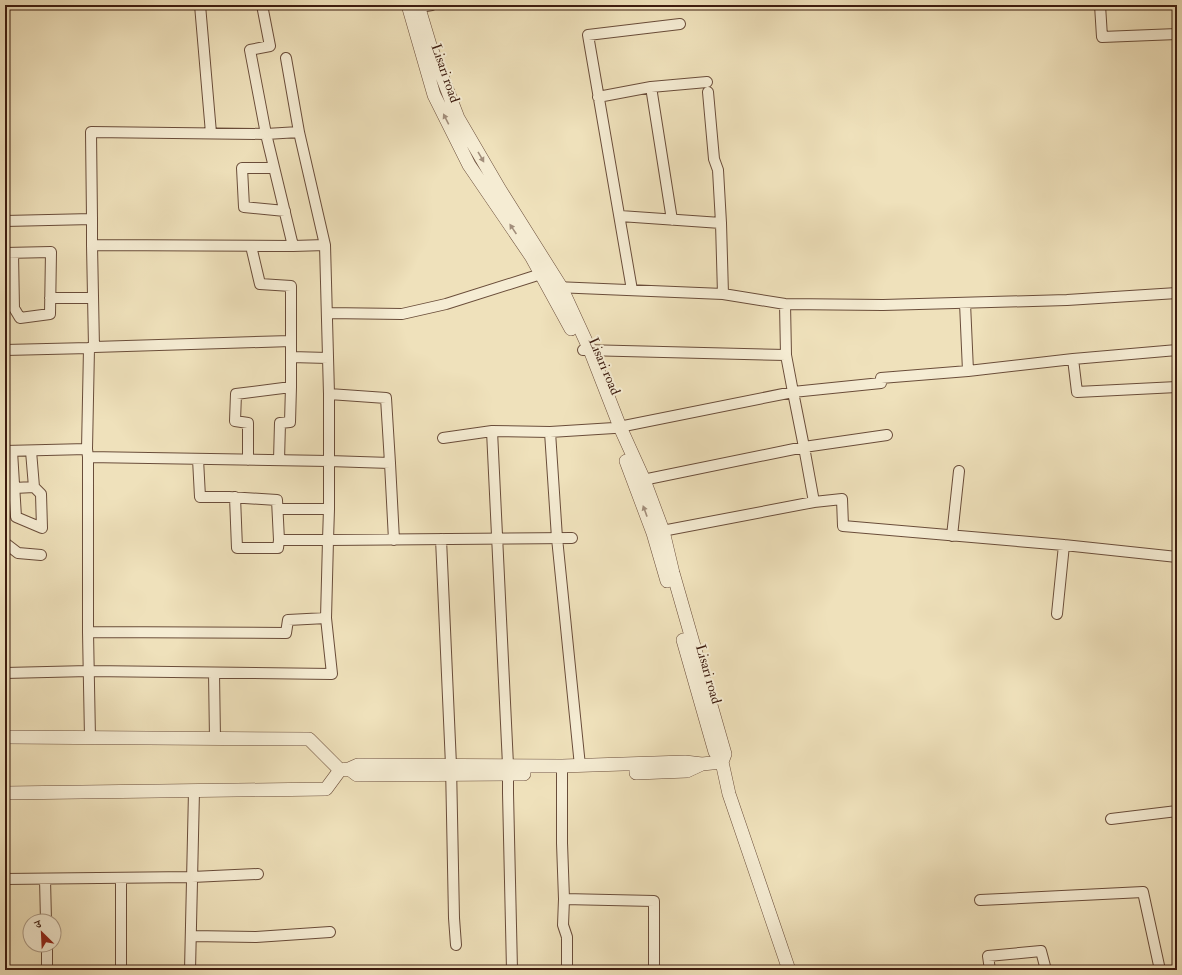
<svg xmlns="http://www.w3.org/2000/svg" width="1182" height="975" viewBox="0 0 1182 975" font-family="'IM FELL Double Pica','Noto Serif Devanagari',serif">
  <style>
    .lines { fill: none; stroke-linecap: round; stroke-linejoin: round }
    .minor-casing { stroke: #6a4d3a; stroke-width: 12 }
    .tertiary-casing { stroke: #6a4d3a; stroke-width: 14 }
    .minor { stroke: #f5ecd3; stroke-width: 10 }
    .tertiary { stroke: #f5ecd3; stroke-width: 13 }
    .oneway { fill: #a28e7b }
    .labels { text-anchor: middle; stroke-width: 4; stroke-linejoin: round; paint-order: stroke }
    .street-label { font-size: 14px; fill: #3d1c0f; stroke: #f5ecd3 }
  </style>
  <rect width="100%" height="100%" fill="#efe1bb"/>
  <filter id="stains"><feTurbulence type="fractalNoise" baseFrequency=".005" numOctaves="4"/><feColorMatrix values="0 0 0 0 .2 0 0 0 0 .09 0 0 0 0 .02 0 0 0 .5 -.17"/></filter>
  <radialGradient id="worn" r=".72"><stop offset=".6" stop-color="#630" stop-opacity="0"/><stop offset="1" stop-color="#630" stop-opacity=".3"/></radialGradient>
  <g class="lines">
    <defs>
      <path id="minor" d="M200,5L211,133
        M262,5L270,46L250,50L266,134L299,132L325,245
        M1100,5L1102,37L1177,34
        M413,8L432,5
        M286,58L299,132
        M651,87L672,220
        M708,92L714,159L718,170L721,223L723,294
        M598,97L651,87L707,82
        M274,168H242L244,207L285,211
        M620,216L721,223
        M92,219V245
        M5,221L92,219L91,132L266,134L293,246L92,245L94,347L291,341
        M251,246L260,284L291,286V387
        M293,246L325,245L329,394
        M5,253L51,252L50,314L20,318L14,308L13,253
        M555,287L723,294L785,304L883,305L1067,300L1177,293
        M632,290L588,35L680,24
        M50,298H93
        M327,313L402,314L446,304L541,274
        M5,350L89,348
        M583,350L786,355L785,304
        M291,357L328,358
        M1073,359L1177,350
        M968,371L1073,359L1077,392L1177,387
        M443,438L492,431
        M5,451L87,449
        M12,451L16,517L42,528L41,494L34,487L31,451
        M88,457L87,449L89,348L94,347
        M198,459L200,497H229L277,500L279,540
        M248,460V423L235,421L236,394L291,387L290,422L280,423L279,460
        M390,463L386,398L329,394V461L390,463L394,540
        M638,481L804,447L793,392L881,383V378L968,371L965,303
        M14,488L34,487
        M235,497L237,548H278L279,540H328L329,509H278
        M814,502L842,499L843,526L1064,545L1177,557
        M657,532L814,502L804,447L887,435
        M952,536L959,471
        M441,539L451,765L454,918L456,945
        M5,543L18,553L41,555
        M1057,614L1064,545
        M88,632L286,633L288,620L326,618L328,540L572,538
        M5,673L89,671L332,674L326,618
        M214,673L215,739
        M90,738L88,632V457L329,461V509
        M562,766V843L564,899L563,925L567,937V970
        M580,766L557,538L550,432L614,428L793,392L786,355
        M1111,819L1177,811
        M121,878V970
        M5,879L192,877L258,874
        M45,879L46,921
        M564,899L654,901V970
        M980,900L1143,892L1160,970
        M191,936L256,937L330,932
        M47,945V970
        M190,970L194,791
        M512,970L508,793V765L492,431L550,432
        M990,970L988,956L1041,951L1046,970"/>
      <path id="tertiary" d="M408,5L434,95L469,165L531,256L571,329
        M418,5L430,45L458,118L500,190L561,287L590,350L620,427L644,480L663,531L673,573L725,754L722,762L729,794L789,970
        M626,461L653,533L667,581
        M683,640L715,752
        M5,737L309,739L340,770
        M349,769L357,775L524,774
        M636,773L687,771L702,764L722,762
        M5,793L326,789L340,770L349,769L358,765L562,766L685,762L702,764"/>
    </defs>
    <use href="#minor" class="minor-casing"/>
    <use href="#tertiary" class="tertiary-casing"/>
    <use href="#minor" class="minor"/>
    <use href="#tertiary" class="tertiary"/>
  </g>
  <defs><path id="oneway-solid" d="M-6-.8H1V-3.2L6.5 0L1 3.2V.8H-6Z"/></defs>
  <g class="oneway">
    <use href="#oneway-solid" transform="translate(446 119) rotate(-117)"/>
    <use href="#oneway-solid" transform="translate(481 157) rotate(60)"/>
    <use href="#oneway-solid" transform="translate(513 229) rotate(-124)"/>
    <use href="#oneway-solid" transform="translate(645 511) rotate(-110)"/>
  </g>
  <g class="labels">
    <g class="street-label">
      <text transform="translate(446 73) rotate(71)" y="5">Lisari road</text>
      <text transform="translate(605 366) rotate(67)" y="5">Lisari road</text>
      <text transform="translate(709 674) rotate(74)" y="5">Lisari road</text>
    </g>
  </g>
  <rect width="1182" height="975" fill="none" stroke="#efe1bb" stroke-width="20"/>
  <rect x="6" y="6" width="1170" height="963" fill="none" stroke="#3d1c0f" stroke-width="2"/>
  <rect x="10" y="10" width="1162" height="955" fill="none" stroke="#3d1c0f"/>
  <g transform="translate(42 933) rotate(336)"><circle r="19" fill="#f5ecd3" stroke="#ab9985"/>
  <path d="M0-3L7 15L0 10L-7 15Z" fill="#8f2418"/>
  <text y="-6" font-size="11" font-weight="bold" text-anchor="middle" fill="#3d1c0f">उ</text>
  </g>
  <rect width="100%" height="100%" filter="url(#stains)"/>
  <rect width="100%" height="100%" fill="url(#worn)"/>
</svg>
